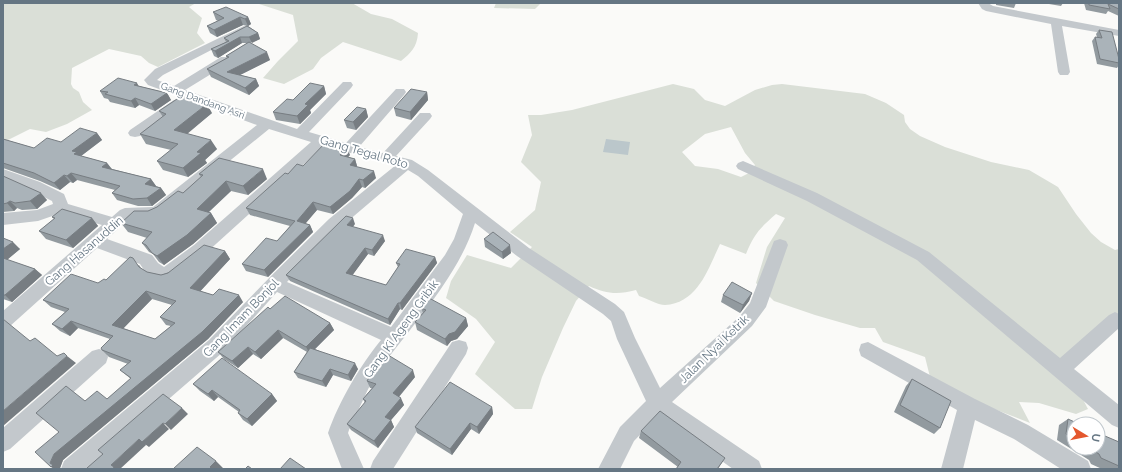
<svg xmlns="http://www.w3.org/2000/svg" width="1122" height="472" viewBox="0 0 1122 472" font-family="Raleway,sans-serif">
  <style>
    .green { fill: #dadfd7; fill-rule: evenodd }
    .water { fill: #bbc7cb }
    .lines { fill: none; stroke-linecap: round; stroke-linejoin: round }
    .street { fill: #c3c8cc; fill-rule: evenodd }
    .wall { fill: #929a9f; fill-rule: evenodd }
    .shaded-wall { fill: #777d82 }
    .building { fill: #aab3b9; stroke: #777d82; fill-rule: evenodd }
    .labels { text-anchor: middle; stroke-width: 4; stroke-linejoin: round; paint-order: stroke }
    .far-street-label { font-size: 10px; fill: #657683; stroke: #fff }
    .street-label { font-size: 12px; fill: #657683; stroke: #fff }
  </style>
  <rect width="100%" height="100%" fill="#fafaf8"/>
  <path class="green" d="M3,3H196L189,7L202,18L197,33L205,43L158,67L149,63L141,56L109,49L72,68L71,84L73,88L79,92L83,102L92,110L67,124L46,132L30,129L6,141L3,139Z
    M256,3H352L371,14L392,19L418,33C417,47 411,53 401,61L343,42L321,58L313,69L284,84L263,78L278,61L298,41L293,15Z
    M496,3H541L535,9L494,8Z
    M673,84L694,89L705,100L725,106L755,90L772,85L782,84L865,94L886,103L904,115L905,122L910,129L920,136L945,147L991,162L1029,170L1058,187L1076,214L1091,233L1101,242L1115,250L1119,249V328L1073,353L1070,375L1088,409L1076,414L1039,403L1019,402L1030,423L932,385L925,357L883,342L875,328H860L815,315L774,301L756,283L767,247L785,218L776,214C760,228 754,234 746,254L720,244C708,269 698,303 665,305C658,305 646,298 639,296L636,290C618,295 606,294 589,286L576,301L563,328L542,377L532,409H515L475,374L495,342L476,319L446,298L451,281L467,255L511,268L532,247L510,232L535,210L541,182L521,162L532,135L528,115H541L572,110ZM731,127L745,153L755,165L749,173L741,177L718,169L695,166L682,152L705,134Z"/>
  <path class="water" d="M606,139L630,142L628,155L603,152Z"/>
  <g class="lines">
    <path class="street" d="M978,3H988L993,6L1119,30V36L1062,26L1070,72L1068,75H1060L1058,72L1051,24L986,11L982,9Z
      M244,26L250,29L248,31L163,75L157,80L174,86L221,57H229L231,60L229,63L185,90L297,129L343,82H351L353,85L351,88L309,132L346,143L396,89H404L406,92L404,95L359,147L383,153L420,113H430L432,116L430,119L396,156L412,160L428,170L529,248L615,304L624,312L635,338L660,388L740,316L750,303L774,241L780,239L786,241L788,245L766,307L752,326L672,402L759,461L762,469H733L658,416L634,441L620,469H598L620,427L646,401L617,339L611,321L603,314L517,256L475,223C458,277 413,324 380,369C368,385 359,411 349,430L348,433L364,469H342L328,433C338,403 361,364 381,340L277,292L223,352L88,469H61L64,461L209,340L274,273L329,219L396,165L324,146L206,253L173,279L167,281L154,278L146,273L140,264L97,248L9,327L3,330V311L102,225L61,213L38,221L3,225V213L37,210L53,204L52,201L30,190L3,179V169L40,182L64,194L68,204L112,217L120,210L125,208L153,207L257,125L148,85L144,80L155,69ZM269,129L311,142L194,245L164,267L158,263L152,255L107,239L129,219H154L163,215ZM408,170L418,176L463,214L454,239L445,255L391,327L287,282L341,227Z
      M179,99L184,100L185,103L184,106L140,136L135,137L130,136L128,133L130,130L174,100Z
      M743,161L817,193L929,252L1060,358L1109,315L1115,312L1119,314V328L1074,369L1119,405V428L1112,425L917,260L807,201L738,169L736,166L738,163Z
      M459,340L466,342L468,348L466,354L393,469H370L373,461L452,342Z
      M868,342L975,399L1028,425L1088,461L1091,469H1061L1014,439L975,420L963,469H941L957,410L861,356L859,350L861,344Z
      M99,349L106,351L108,357L106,363L10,449L3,452V428L92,351Z"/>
  </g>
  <path class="wall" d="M996,3H1016L1014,8L996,5Z
    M1043,3H1063L1061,6Z
    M1084,3H1119V16L1108,11L1106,14L1086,10Z
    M213,12L248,17L251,24L248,26L258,33L260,39L250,43L270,60L240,75L256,79L259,86L249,95L211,77L207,69L227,58L226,56L247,43H242L218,58L214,56L211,49L226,42L224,38L247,26L243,25L217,37L210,33L207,26L218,21L216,20Z
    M1099,30L1119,59V65L1117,68L1097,64L1092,41L1095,37H1097L1096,34Z
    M139,86L167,93L171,100L155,111L139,105L135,108L110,102L108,99L104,98L100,91Z
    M324,86L326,94L310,110L311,113L300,124L276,120L273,112L293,100Z
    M427,92L428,100L411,120L396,116L394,108Z
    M366,109L368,117L356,130L347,128L344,120Z
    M159,111L212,113L187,133L217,149L205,160L207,163L188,177L163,170L157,161L171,150L146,144L140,134L163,117Z
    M97,133L102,140L81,156L107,163L112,169L151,179L156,186L161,188L166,195L152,206H138L117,200L112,193L115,190L77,180L73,183L70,182L60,190L40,181L3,168V139L34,148L61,142Z
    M350,155L348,157L355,159L357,166V167L376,178L365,188L362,187L352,198L333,214L317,210L305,223L310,225L313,232L268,277L246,271L242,264L277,241L290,226L250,215L246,208L288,174Z
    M199,174L267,179L248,195L231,191L208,213H211L217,223L193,244L164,265L159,262L153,254L149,252L142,243L147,238L128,232L121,223L157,207L183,193L201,177Z
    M3,176L47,200L37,209L22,210L17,208L14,211L3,212Z
    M52,217L92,218L98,226L73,248L46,239L39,231L54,219Z
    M355,224L353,227L385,241L374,256L368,254L352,275L386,285L398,267L396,263L435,257L437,263L402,310L400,309L390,325L290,281L286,275Z
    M3,238L20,249L7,260L35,269L42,275L12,302L3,299Z
    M484,239L511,253L503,259L485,247Z
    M225,251L230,259L200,291L213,295L243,302L208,339L63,460L60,468V469H54L59,432L85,401L107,399L131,379L120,370L128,364L109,357L102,350L110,339L78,328L70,336L60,331L52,324L65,312L51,307L43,300L98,283L139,265L141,268L147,272L161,275ZM152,299L172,305L160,317L166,325L171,326L155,339L123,328Z
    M752,293L749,301L740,313L721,302L723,295Z
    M421,308L466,318L468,326L457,339L451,341L447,346L417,330L415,322L423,313Z
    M270,309L330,323L334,330L315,349L358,369L351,381L333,375L326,387L298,378L294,372L307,352L283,338L261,359L253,354L238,368L224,359L218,352Z
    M415,377L399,397L404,405L391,420L394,427L378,448L351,430L347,424L365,403L363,399L372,388H370L367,381Z
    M912,379L940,428L934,434L894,412L906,386Z
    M193,384L272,394L277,401L252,426L243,420L238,413L239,412L218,397L214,401L200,391Z
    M492,407L493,414L479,434L471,429L452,455L417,433L415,427Z
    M1068,419L1074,424V448H1098L1119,442V469H1102L1091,464L1089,460L1057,440L1059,425Z
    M641,431L725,458L718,469H676L678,467L639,438Z"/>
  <path class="shaded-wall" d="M240,17L243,25L217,37L214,30Z
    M248,17L251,24L248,26L245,19Z
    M258,33L260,39L252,43L249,37Z
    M240,37L242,43L218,58L215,51Z
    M267,52L270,60L230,80L227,72Z
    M256,79L259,86L249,95L245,88Z
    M137,83L141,90L134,85Z
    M324,86L326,94L310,110L311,113L300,124L297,116L305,104Z
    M427,92L428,100L411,120L410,112Z
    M167,93L171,100L155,111L151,104Z
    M135,98L139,105L135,108L131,101Z
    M207,104L212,113L180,140L174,130Z
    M366,109L368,117L356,130L353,122Z
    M97,133L102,140L81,156L80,162L72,151Z
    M211,140L217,149L205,160L207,163L188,177L183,168L197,152Z
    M347,147L350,155L343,162L340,155Z
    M355,159L357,166L352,172L350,165Z
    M107,163L113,171L102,167Z
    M263,169L267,179L248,195L243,186Z
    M374,171L376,178L365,188L363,180Z
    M71,173L77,180L73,183L67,176Z
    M64,175L70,182L60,190L54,183Z
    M151,179L156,186L150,191L145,184Z
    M359,179L362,187L352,198L333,214L330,207Z
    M226,181L231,191L202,218L197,209Z
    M161,188L166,195L152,206L147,198Z
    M41,193L47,200L37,209L30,201Z
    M10,201L17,208L14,211L7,203Z
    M313,202L317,210L301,229L297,221Z
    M211,213L217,223L193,244L164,265L157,256Z
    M92,218L98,226L73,248L66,240Z
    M353,218L355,224L349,231L347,225Z
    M310,225L313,232L268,277L264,270Z
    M383,235L385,241L374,256L372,250Z
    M13,242L20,249L3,263V249Z
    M510,245L511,253L503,259L502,252Z
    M365,248L368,254L349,280L346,273Z
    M225,251L230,259L196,296L190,288Z
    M435,257L437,263L402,310L400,303Z
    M35,269L42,275L12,302L5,295Z
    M146,291L152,299L120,332L112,325Z
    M752,293L749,301L740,313L743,305Z
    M239,295L243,302L208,339L63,460L60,468V469H54L51,467L50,463L54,454Z
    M398,303L400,309L390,325L388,319Z
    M466,318L468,326L457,339L451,341L447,346L445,339L449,334Z
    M71,321L78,328L70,336L62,329Z
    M330,323L334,330L310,354L306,347Z
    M278,330L283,338L261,359L255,352Z
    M248,347L253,354L238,368L232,361Z
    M67,356L76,363L3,426V411Z
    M355,363L358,369L351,381L348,375Z
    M330,369L333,375L326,387L322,381Z
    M413,370L415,377L396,400L393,393Z
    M212,390L218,397L214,401L208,394Z
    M272,394L277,401L252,426L247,419Z
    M401,398L404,405L391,420L394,427L378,448L374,441L385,417Z
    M492,407L493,414L479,434L477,427Z
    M182,408L188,414L171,430L165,424Z
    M163,423L169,429L149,447L142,442Z
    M470,423L471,429L452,455L450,449Z
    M139,439L146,445L120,469H113L111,465Z
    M216,461L223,468L222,469H212L210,467Z"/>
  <path class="building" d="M1089,3H1119V9L1108,4L1110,9L1089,5Z
    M226,7L248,17L245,19L240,17L214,30L207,26L224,18L213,12Z
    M247,26L258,33L249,37H240L215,51L211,49L229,41L224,38Z
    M1099,30L1112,32L1119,59V63L1100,59L1095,37L1102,38Z
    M249,42L267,52L227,72L256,79L245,88L207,69L229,57L226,56Z
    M118,78L137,83L134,85L167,93L151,104L135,98L131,101L105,94L108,92L100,91Z
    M310,83L324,86L305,104L308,105L297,116L273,112L287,99L293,100Z
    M411,89L427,92L410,112L394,108Z
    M180,97L207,104L174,130L211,140L197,152L201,153L183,168L157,161L178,144L140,134L166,114L159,111Z
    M357,107L366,109L353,122L344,120Z
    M80,128L97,133L72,151L77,152L74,154L107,163L102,167L151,179L145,184L161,188L147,198L133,199L112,193L120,186L71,173L67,176L64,175L54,183L34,173L3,163V139L34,148L47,138L61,142Z
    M326,142L347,147L340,155L355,159L350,165L374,171L363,180L359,179L350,191L330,207L313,202L297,221L310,225L264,270L242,264L266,238L277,241L295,221L246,208L285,173L288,174L297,164L303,166Z
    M219,158L263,169L243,186L226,181L197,209L211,213L187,235L157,256L152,253L146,245L142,243L152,232L121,223L134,211H148L157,207L178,191L183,193L203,175L199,174Z
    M3,176L41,193L30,201L15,203L10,201L7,203L3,204Z
    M62,209L92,218L66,240L39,231L55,218L52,217Z
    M346,216L353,218L347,225L383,235L372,250L365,248L346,273L386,285L400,264L396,263L406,249L435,257L400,303H398L388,319L286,275Z
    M493,232L510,245L502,252L484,239Z
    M3,238L13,242L3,249Z
    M204,245L225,251L190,288L213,295L219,289L239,295L202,332L54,454L50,463L53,465L51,467L35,452L59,432L36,413L66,386L85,401L97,391L107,399L131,378L120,370L131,361L102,350L101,348L113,336L71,321L62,329L52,324L69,309L43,300L71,274L98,283L104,279L106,280L130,257L133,258L139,267L147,272L161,275L168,273ZM146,291L176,301L160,317L175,323L155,339L112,325Z
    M3,258L35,269L5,295H3Z
    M732,282L752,293L743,305L723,295Z
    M285,296L330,323L306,347L278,330L255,352L248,347L232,361L218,352L268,307L270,309Z
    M429,298L466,318L455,332L449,334L445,339L415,322L426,310L421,308Z
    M3,319L30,341L35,338L57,356L64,353L67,356L3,411Z
    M310,348L355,363L348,375L330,369L322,381L294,372Z
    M388,355L413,370L393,393L401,398L385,417L391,420L374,441L347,424L366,401L363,399L376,384L367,381L374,369H376Z
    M222,358L272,394L247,419L238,413L240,410L212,390L208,394L193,384Z
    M912,379L951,401L940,428L900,405Z
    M450,382L492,407L477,427L470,423L450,449L415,427Z
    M163,394L182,408L165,424L163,423L142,442L139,439L111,465L114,467L113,469H88L87,468L103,454L98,450Z
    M660,411L725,458L717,469H676L681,462L641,431Z
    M1068,419L1079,424H1074V439L1066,434Z
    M1098,433L1119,442V466L1101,458L1099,454L1089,448H1098Z
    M197,447L216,461L210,467L212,469H173Z
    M290,458L306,469H280Z
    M248,466L252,469H245Z"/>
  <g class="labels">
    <g class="far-street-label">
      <text transform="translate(203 100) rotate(20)" y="4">Gang Dandang Asri</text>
    </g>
    <g class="street-label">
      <text transform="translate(364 152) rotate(16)" y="4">Gang Tegal Roto</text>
      <text transform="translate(84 251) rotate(-41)" y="4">Gang Hasanuddin</text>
      <text transform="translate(241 318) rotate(-46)" y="4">Gang Imam Bonjol</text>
      <text transform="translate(401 329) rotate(-54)" y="4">Gang Ki Ageng Gribik</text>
      <text transform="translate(714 349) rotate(-44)" y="4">Jalan Nyai Ketrik</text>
    </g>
  </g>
  <rect width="1122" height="472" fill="none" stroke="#657683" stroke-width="8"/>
  <g transform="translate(1086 436) rotate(100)"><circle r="19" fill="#ffffff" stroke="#c1c8cd"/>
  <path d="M0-3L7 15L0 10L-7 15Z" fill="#e4572e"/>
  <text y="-6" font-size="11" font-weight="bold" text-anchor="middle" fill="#657683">U</text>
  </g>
</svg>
